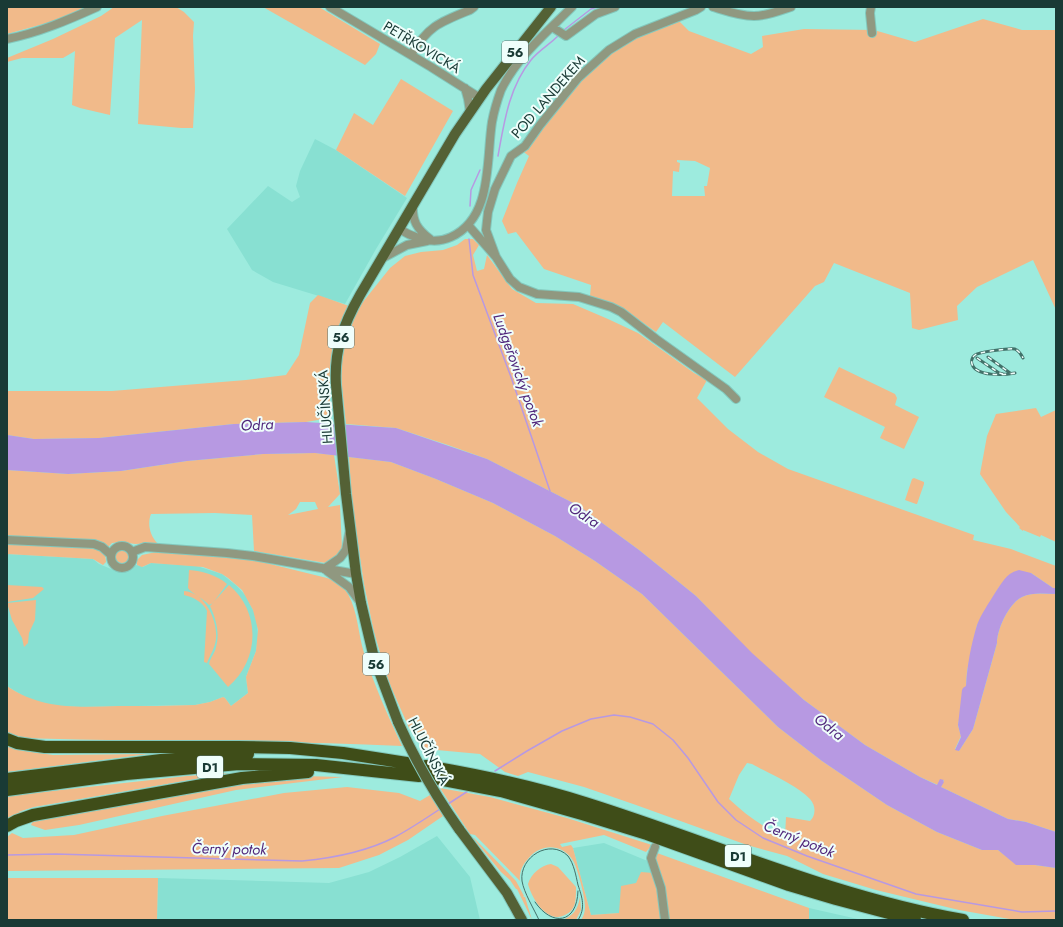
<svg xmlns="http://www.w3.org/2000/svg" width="1063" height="927" viewBox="0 0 1063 927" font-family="Jost,sans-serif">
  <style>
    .built { fill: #88e0d2 }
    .green { fill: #f1ba8a; fill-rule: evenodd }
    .water { fill: #b799e2 }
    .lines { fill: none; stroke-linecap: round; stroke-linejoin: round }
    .stream { stroke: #b799e2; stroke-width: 1.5 }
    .minor-casing { stroke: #83c8bc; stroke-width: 10 }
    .major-casing { stroke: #83c8bc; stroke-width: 12 }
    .highway-casing { stroke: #83c8bc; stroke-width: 14 }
    .minor { stroke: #909880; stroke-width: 8 }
    .major { stroke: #546135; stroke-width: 10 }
    .highway { stroke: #3f4d18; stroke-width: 12 }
    .tram { stroke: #427169; stroke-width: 1 }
    .rail-casing { stroke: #427169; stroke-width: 3 }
    .rail { stroke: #effefb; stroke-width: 1.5; stroke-dasharray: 4.5; stroke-linecap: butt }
    .major-bridge-casing { stroke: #83c8bc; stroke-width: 12; stroke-linecap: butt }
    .major-bridge { stroke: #546135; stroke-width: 10 }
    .labels { text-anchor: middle; stroke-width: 4; stroke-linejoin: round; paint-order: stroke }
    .shield { fill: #effefb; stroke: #597570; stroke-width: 1 }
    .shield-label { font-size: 13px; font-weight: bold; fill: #193a35 }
    .street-label { font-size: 14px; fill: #193a35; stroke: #effefb }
    .water-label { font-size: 15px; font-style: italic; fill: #51287c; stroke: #effefb }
  </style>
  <rect width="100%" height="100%" fill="#9debde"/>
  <path class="built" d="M315,139L336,150L407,198L376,249L345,304L273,282L252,270L227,229L268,186L292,202L300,197L296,186L300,171Z
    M7,554L93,559L99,564L116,571H125L137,565L143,567L151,563L197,566L222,574L237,586L246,596L255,614L257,623L258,636L256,651L246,677L248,693L231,706L225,698L223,697L210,702L195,705L81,707L58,706L45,704L25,697L15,691L7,686Z
    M437,836L470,877L480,920H157L158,878L329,883L369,872L400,857Z
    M604,843L650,862L653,873L636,883L619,913L591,915L573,848Z
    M809,908L862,920H809Z"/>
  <path class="green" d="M7,7H86L65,18L7,34Z
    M114,7H176L184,12L194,22L193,36L195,89L193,128H181L138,124L142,20L115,38L110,115L80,108L72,105L75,51L63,58H22L7,62V58L53,39L101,16Z
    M263,7H319L380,44L376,54L365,65Z
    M677,19L689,31L751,54L763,47L762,36L804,29L874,30L915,42L983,19L1022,30H1056V310L1033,260L977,287L957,306L958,320L919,330L912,328L910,293L834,263L824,282L815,286L735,377L663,322L656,332L624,309L590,296L591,285L544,269L516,232L508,234L502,221L517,183L529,156L521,150L579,79L623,43ZM677,160L695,161L710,168L707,186H704L705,196H672L673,171L679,172L680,163L677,162Z
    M401,79L453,111L405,196L336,150L354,113L373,125Z
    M465,239H473L479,245L473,255L477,271L484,269L487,255L512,289L536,303L573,304L608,319L638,333L694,373L707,380L697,398L728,429L758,452L788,469L974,535L973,540L1011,549L1056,566V588H1053L1031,573L999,587L977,625L967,671L966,686L958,725L961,736L955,749L959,751L973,729L997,643C997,629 1009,603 1022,597C1032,592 1045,594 1056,594V832L1026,822L1008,819L941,787L944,780H940L938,785L920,777L865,745L804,700L752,654L696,596L639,550L579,506L487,459L448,445L396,428L346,424L340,369L344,340L355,312L390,268L405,256L421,252L443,250L457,245Z
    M318,295L349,306C342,321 335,336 332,352C329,373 330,394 330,414L318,420L306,422L234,424L99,438L34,439L7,435V391H112L246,380L286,375L299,355L310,303Z
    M839,367L895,394L897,398L895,405L919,417L904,449L880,438L885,427L824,397Z
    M1036,408L1041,417L1056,410V542L1041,535L1040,537L1023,530V531L1019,528L1020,527L1006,512L980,474L987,436L996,414Z
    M315,453L334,455L340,494L328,507L340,505L342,549L336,557L326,563L254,551L252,515L215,513L151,514C147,524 150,535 157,543L135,544L122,542L112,543L109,546L105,554L106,562L103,565L93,559L7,554V470L68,474L121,471L187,461L263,454ZM300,502H315L318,509L288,515L296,509Z
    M349,457L391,462L436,479L493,503L555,536L595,561L642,594L778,727L822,761L887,805L937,832L982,850H998L1016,864L1035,865L1056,868V920H1015L959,910L876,890L823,874L787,856L747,845L636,805L584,787L528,772L518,776L505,772L480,754L426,749L409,728L388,680L374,632L364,584L352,502ZM747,763L752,764C768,773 797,785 810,799C816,806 816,815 810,821L786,817L785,837C763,828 745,814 729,799L739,775Z
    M914,478L924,482V484L917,504H916L905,500L912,479Z
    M115 556a7 7 0 1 1 14 0a7 7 0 1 1-14 0Z
    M156,552L200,555L258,561L327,578C336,581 343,586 348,594C358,612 358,634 364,653C374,685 388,716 402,746C275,740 147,742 19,738L7,733V686C42,710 78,707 118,706C144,706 169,706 195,705L210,702L223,697L225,698L231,706L248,693L246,677L256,651L258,630L253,610L242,590L228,578L222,574L203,567L151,563L142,567L137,565V560L142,555Z
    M189,570C202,571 217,575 227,584L213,603L209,605C204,599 191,593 188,588Z
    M7,585L42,587L44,589L33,598L7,602Z
    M229,585C261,612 260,660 228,687L209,664C210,658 215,653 216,647C220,633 216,619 210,606Z
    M184,591C205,592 218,621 216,639C215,648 210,655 207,663L204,662L207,611C203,602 193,597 184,595Z
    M36,600L35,620L29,633L28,643L24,647L22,638L12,620L7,603Z
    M7,745L25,751L53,755L149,754L7,772Z
    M230,773L34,807L18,812L31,811L7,820V796L187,776Z
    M301,776L343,777L236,790L79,825L45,830L31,825L34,819L219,785Z
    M347,787L399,793L420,801L430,795L443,816L408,840L379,855L339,868L7,871V837L12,833L23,838L74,835L162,816L284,793Z
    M440,788L490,797L567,818L652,845L646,852L604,835L560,844L562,847L571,845L573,848L591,915L619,913L621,886L636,883L641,872L653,873L657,881L663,920H581C584,916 585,911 585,906C585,897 577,865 572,859C560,843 540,844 528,859C522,865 519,873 520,881L475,835L470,834Z
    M473,838H474L516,881L524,896L523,897H525L532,920L517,889H516L510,880L501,872Z
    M657,853L809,908V920H668L656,864L655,855Z
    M551,864L558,867L576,887C576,892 576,898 575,903C574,908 570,913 565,915C547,924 532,899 528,884C531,874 541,865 551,864Z
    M7,878H158L157,920H7Z
    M580,897L581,910L576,920H561C573,917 578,909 580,897Z"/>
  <path class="water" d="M306,422L396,428L487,459L579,506L639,550L696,596L752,653L804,700L865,745L920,777L937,785L940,779L944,780L943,781L944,782L941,787L1008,819L1026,822L1056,832V868L1035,865H1016L998,850H982L937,832L887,805L822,761L778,727L642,594L595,561L555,536L493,503L436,479L391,462L315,453L263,454L187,461L121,471L68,474L7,470V435L34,439L99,438L234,424Z
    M1019,570L1031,573L1053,588H1056V594C1045,594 1032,592 1022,597C1009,603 997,629 997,643L973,729L959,751L955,750L961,737L958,725L962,690L963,688L966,686C967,666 971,645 977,625C981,614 989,603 995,593C1002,583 1006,573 1019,570Z"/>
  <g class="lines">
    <path class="stream" d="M564,30L591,9L597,7
      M498,156C504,123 509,87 531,60C538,51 550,44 558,36
      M470,206L471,190L480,170
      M469,239L473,275L511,377L550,491
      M495,771L527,751L562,731L591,719L614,715L630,717L653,724L673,740L688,758L718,802L736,820L763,838L807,856L916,894L1022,912L1056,911
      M448,804L468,791
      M7,855L56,854L302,861C334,858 366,852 395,837C410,829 425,819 440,809"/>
    <defs>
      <path id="minor" d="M330,7L431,67L480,98
        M713,7C726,11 740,16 754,16C766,16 779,11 791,7
        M871,7L870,13L872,33
        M552,27L566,36L596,14L615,7
        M7,39C38,33 68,20 97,7
        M411,55C428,26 440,22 470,10L474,7
        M465,88L468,99L470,112
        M413,205C412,221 417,229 430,239
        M468,225L496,257L510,279L519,287L537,294L579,297L611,307L621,312L656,339L726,389L736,399
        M399,229C414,238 434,245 451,237C493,218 486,160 492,122C494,111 497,101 501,90C517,57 546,33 572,7
        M496,257L486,230L488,212L495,189L511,156L525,146L540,125L578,78L609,50L635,34L696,10L701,7
        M381,259L407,245L427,241
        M7,540L94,544L102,547L111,555
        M111 557a11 11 0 1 1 22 0a11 11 0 1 1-22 0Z
        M132,552L145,547L227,553L253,556L356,574
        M324,569L340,558L346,550L349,534
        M327,571L349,587L360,602
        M655,847L651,858L661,888L665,920"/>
      <path id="major" d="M398,722L374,658L361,603L356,574L346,494L336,385C334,350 343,325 360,295L455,134L486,89L551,7
        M459,829L507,893L522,920"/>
      <path id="highway" d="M7,739L17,743L45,747H237L290,748L343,753L413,764
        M426,766C479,775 532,786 585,803C710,842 832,897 963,920
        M433,778L501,791L582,814L647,834L789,885L836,899L915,920
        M7,779L161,760L248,754
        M7,790L126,774L239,764L316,765L419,776
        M7,826L16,821L33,815L242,778L308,772"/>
    </defs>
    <use href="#minor" class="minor-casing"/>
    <use href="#major" class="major-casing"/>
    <use href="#highway" class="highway-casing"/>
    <use href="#minor" class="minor"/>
    <use href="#major" class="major"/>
    <use href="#highway" class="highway"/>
    <path class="tram" d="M535,902C552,927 577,924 578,891
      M539,920C534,909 524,893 522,881C519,857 550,838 568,856C574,864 576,876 578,885C582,897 586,908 578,920"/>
    <defs>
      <path id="rail" d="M988,357L1010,373
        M977,358L999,373L1003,374
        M1015,373C1005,375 976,377 972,364C971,361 972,357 975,355C978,352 1010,348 1015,349C1019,351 1021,354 1023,358"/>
    </defs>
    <use href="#rail" class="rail-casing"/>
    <use href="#rail" class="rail"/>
    <defs>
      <path id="major-bridge" d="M398,722C415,760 435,795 459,829"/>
    </defs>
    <use href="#major-bridge" class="major-bridge-casing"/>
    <use href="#major-bridge" class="major-bridge"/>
  </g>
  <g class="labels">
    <g class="shield">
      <rect x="502" y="41" width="26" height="22" rx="3"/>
      <rect x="328" y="326" width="26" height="22" rx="3"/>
      <rect x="363" y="653" width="26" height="22" rx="3"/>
      <rect x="197" y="756" width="26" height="22" rx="3"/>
      <rect x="725" y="845" width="26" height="22" rx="3"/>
    </g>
    <g class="shield-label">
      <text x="515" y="57">56</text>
      <text x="341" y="342">56</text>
      <text x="376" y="669">56</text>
      <text x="210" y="772">D1</text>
      <text x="738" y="861">D1</text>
    </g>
    <g class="street-label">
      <text transform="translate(422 47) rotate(31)" y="5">PETŘKOVICKÁ</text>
      <text transform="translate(548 97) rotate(-49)" y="5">POD LANDEKEM</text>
      <text transform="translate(325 407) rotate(-94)" y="5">HLUČÍNSKÁ</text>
      <text transform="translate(429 751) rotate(63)" y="5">HLUČÍNSKÁ</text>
    </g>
    <g class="water-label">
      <text transform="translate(518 370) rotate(70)" y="5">Ludgeřovický potok</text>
      <text transform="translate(257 425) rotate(-3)" y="5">Odra</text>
      <text transform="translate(584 515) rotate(33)" y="5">Odra</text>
      <text transform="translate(829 727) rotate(38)" y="5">Odra</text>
      <text transform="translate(799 839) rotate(22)" y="5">Černý potok</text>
      <text transform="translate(229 849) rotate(1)" y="5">Černý potok</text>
    </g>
  </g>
  <rect width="1063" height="927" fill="none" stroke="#193a35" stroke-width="16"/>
</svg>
